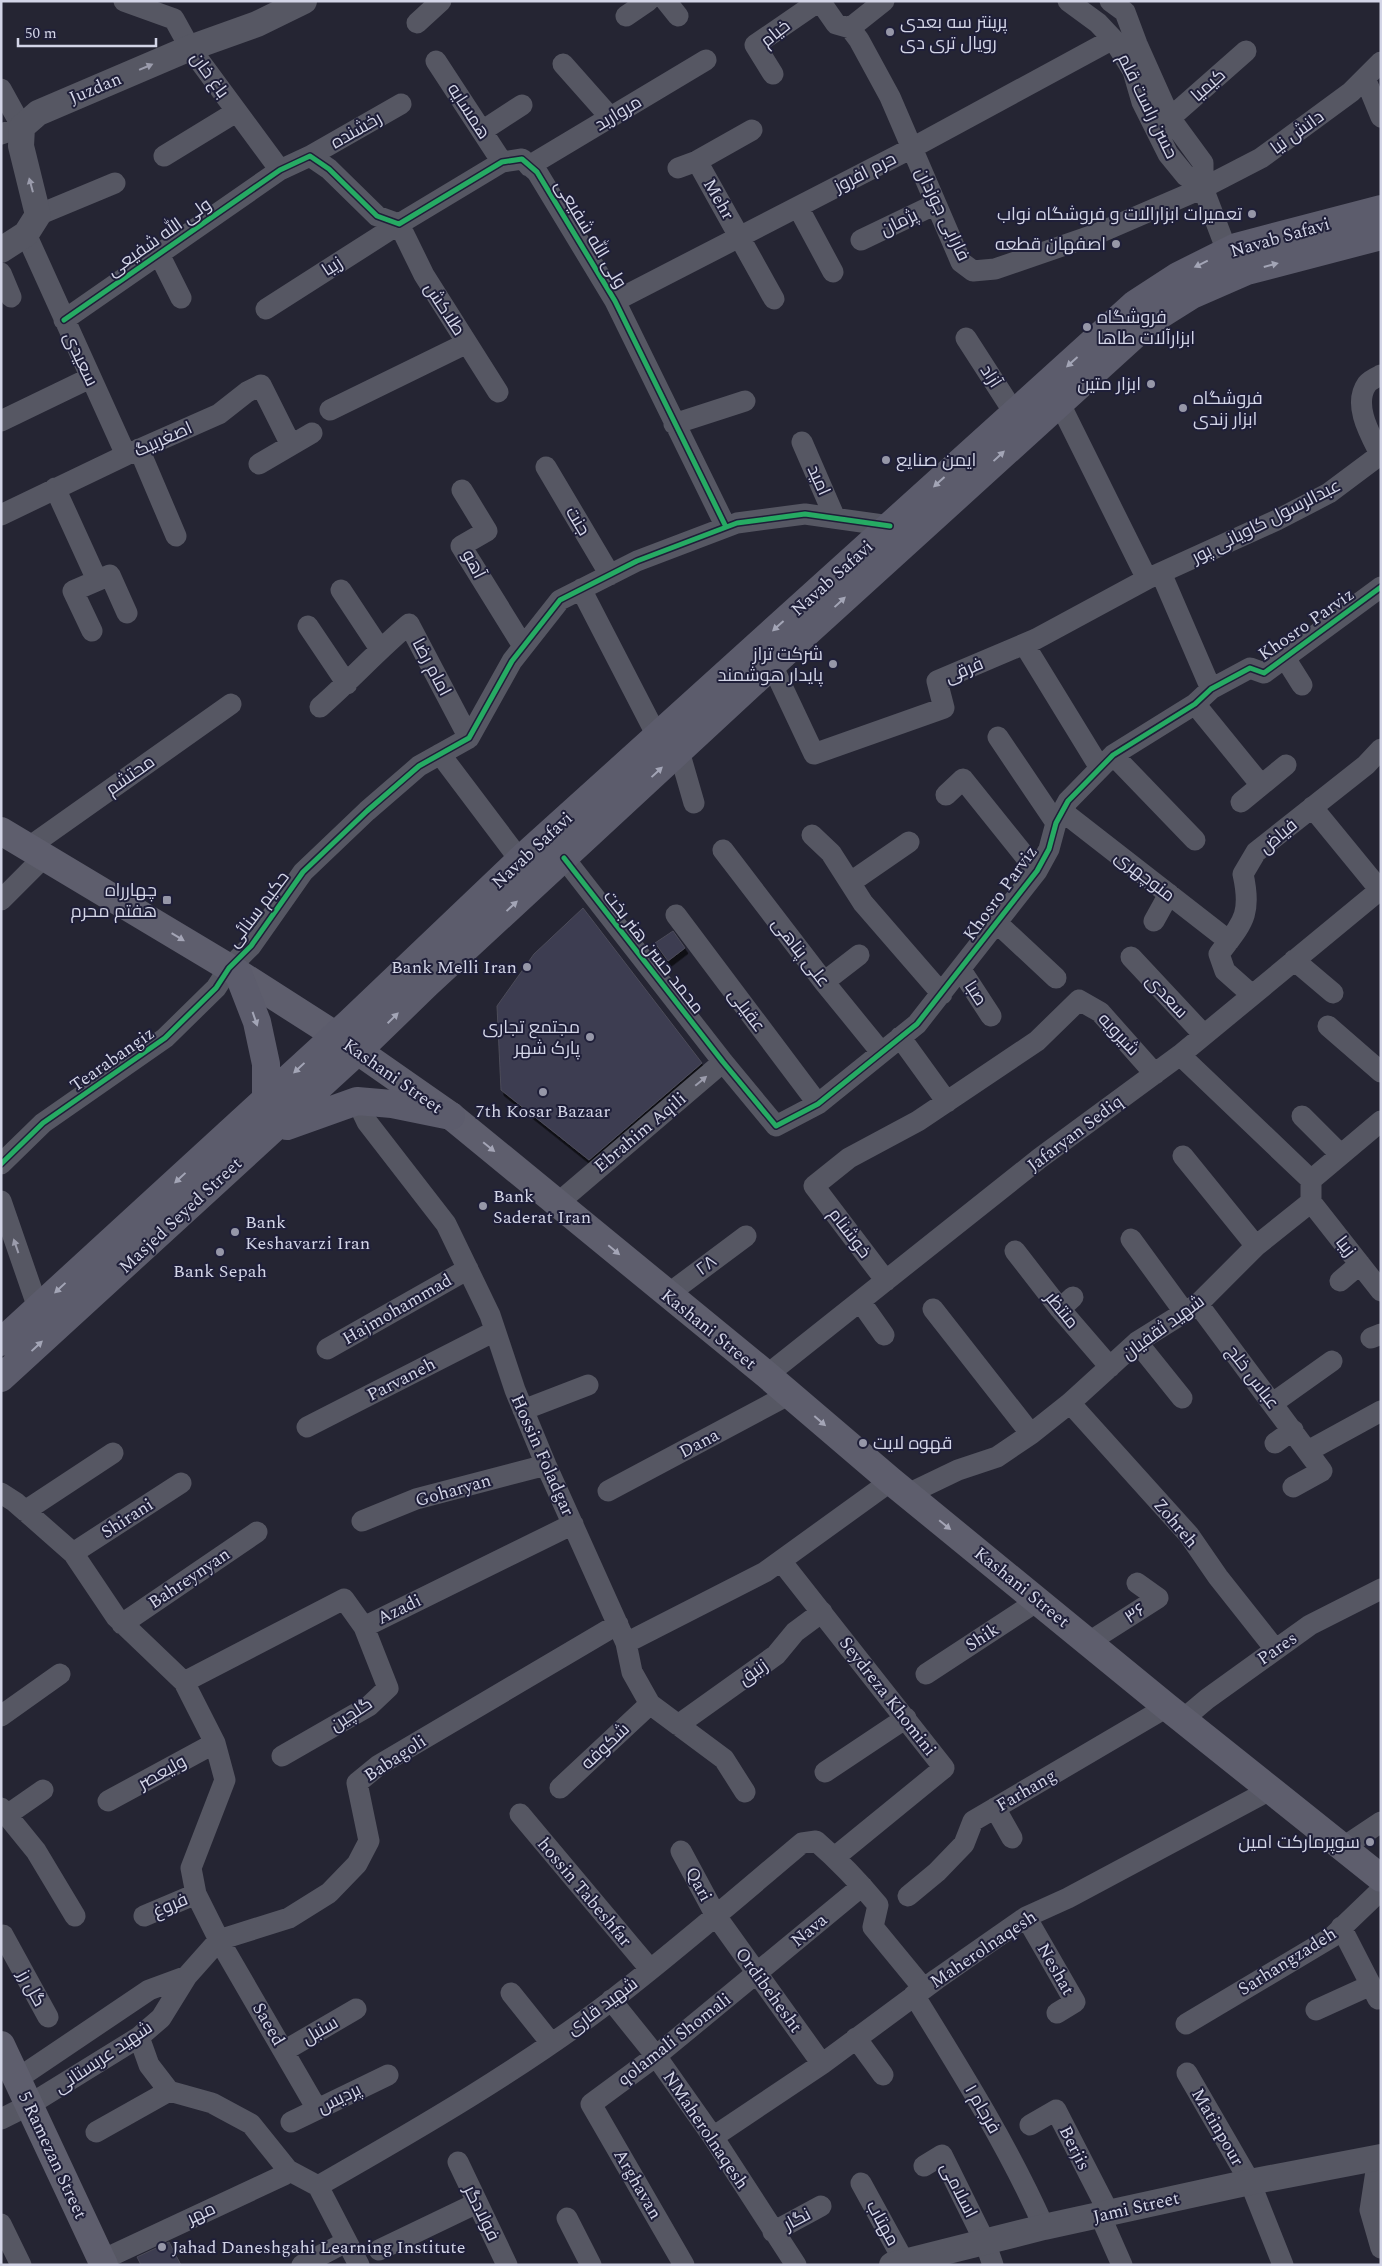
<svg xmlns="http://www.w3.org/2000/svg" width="1382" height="2266" viewBox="0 0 1382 2266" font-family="Spectral,Cairo,serif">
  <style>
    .building { fill: #3d3c51; stroke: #4c4c59; filter: url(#shadow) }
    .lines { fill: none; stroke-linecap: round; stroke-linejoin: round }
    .minor { stroke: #565763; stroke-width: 21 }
    .tertiary { stroke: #565763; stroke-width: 26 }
    .secondary { stroke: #5e5e6d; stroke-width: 28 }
    .primary { stroke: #5c5c6c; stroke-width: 28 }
    .cycleway-casing { stroke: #1f1f39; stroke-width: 8 }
    .cycleway { stroke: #26ab63; stroke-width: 5 }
    .oneway { fill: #9b9cac }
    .oneway2 { fill: #a3a5b6 }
    .oneway3 { fill: #a4a5b6 }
    .poi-dot { fill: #9697a8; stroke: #1f1f39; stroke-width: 2 }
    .labels { text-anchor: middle; stroke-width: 4; stroke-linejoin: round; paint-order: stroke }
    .poi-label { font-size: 18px; fill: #d3d5e7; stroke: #1f1f39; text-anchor: start }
    .street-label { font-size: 18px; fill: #d3d5e7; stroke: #1f1f39 }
  </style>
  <defs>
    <filter id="shadow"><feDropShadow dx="3" dy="5.5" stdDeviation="0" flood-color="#0009"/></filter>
  </defs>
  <rect width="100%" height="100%" fill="#252533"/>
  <path class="building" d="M583,908L702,1063L589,1160L501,1090L497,1006L534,954Z
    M673,931L685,948L668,961L655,943Z
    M169,2242L181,2265H141L137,2257Z"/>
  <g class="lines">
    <path class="minor" d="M124,1L174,19L190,48L280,170
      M666,1L678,16
      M820,1L836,24L850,28L859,40L890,97L961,262L973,271L995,269L1094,235L1203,188L1261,158L1351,92L1381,62
      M1068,1L1098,23L1113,39L1133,71L1142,102L1168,154L1186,176L1203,188
      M1110,1L1125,12L1137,44L1170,118L1203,163V188L1227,251
      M626,16L648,1
      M417,23L441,1
      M850,28L884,1
      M436,61L502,162
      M563,64L610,117
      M773,74L755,45L819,1
      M1365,78L1381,117
      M1,89L22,127L1,134
      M1170,118L1246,51
      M482,131L522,105
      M164,156L236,112
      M310,156L401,104
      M697,161L774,299
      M529,166L706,60
      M678,168L697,161L752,130
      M798,207L833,272
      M38,215L115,183
      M26,234L126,455
      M861,240L936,204
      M159,254L181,298
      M1,273L11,297
      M615,301L912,148L1113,39
      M266,309L399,224L424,275L498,392
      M64,320L280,170L310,156L329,169L377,216L399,224L502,162L522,159L537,172L615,301L726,527
      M966,338L1015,414
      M1381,375C1377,377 1370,380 1367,384C1352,405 1371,436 1381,456
      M1059,402L1147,579
      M330,410L467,343
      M1,421L90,378
      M674,424L745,401
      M802,442L835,518
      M139,449L176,536
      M259,464L312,433
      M546,467L610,575
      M55,488L97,580
      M462,490L487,531L461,546L523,646
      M1,515L126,455L219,414L247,392L261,385L291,445
      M1161,573L1211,689
      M581,589L657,736
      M341,590L380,649
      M308,626L347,684
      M92,631L73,591L110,575L127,613
      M1024,644L1100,768
      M1285,658L1302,685
      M772,665L814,754L944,708L937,681L1036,639L1147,579L1277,520L1329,493L1380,455
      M1195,704L1261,785
      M320,707C351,680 378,650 409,624L469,738
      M998,737L1056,823
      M679,751L694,803
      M440,754L520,860
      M1113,755L1195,840
      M946,795L963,779L1037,871
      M1241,802L1286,765
      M1312,807L1380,890
      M1062,811L1229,941
      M812,835L831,853L863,903L942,994
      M29,847L231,704
      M723,850L824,982L881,1052
      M564,858L723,1062L776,1126L818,1104L917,1024L1037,871L1049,849L1056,823L1068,801L1113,755L1195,704L1211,689L1250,668L1264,673L1381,587
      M851,882L909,842
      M1,900L44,857
      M676,915L818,1104
      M1154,921L1169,894
      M996,922L1056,978
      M1131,957L1204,1035
      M1294,960L1333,993
      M961,970L991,1016
      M824,982L859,955
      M1252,995L1225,971L1219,954C1243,922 1252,915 1243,874L1256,852L1366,765L1381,749
      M1328,1026L1381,1072
      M900,1037L947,1102
      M1180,1055L1311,1180
      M357,1101L367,1122L446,1224L490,1315L515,1390L546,1465L626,1643L632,1672L650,1704L724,1759L745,1792
      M1302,1116L1340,1154
      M1183,1156L1256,1246
      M1,1164L43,1123L165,1038L216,988L229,968L251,946L303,872L367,811L419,766L469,738L512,661L560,600L637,561L737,523L805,514L890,526
      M1,1201L38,1308
      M1311,1202L1381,1291
      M558,1203L723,1062
      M1131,1239L1185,1313
      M1015,1251L1060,1309L1110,1367
      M886,1281L814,1186L849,1158L918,1121L1037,1041L1079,1000L1100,1012L1155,1074
      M1340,1281L1360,1264
      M667,1295L746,1236
      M860,1301L884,1335
      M1198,1304L1322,1471L1293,1487
      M933,1309L1031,1434
      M1060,1309L1073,1297
      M1371,1338L1381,1334
      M1137,1342L1182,1398
      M327,1349L468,1269
      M767,1375L1040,1158L1180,1055L1381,889
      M1070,1403L1189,1535L1218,1577L1275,1649
      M1273,1403L1332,1361
      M523,1410L588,1385
      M307,1427L495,1331
      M1275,1443L1293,1430
      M1308,1451L1381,1411
      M608,1491L790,1394
      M1,1493L15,1502L73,1553L116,1617L184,1682L215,1743L225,1780L191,1868L196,1894L219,1940L317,2109
      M908,1494L958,1470L997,1457L1031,1434L1070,1403L1137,1342L1198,1304L1256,1246L1311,1202V1180L1381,1121
      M25,1511L113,1453
      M362,1521L416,1499L546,1465
      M73,1553L181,1483
      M781,1561L944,1768L835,1857
      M122,1624L257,1532
      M1089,1642L1158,1598L1137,1583
      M626,1643L765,1572L891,1481
      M926,1674L1039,1600
      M184,1682L344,1599L364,1627L573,1524
      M1,1716L60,1674
      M1182,1720L1207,1699L1310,1625L1381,1589
      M678,1725L776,1655L795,1632L822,1612
      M282,1756L369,1706L388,1688L364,1627
      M825,1772L906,1718
      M560,1788L650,1704
      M108,1801L215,1743
      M1,1808L36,1851L75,1916
      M995,1808L1012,1838
      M520,1814L650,1969
      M7,1815L43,1790
      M1342,1848L1381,1822
      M681,1851L716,1916L822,2064
      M908,1896L937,1872L964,1844L973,1821L1167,1707
      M144,1916L196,1894
      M1026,1917L1075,2002L1057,2013
      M1341,1927L1378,1999L1381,1997
      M1,1937L3,1935L48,2017
      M511,1993L551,2043
      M914,1995C961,2071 1008,2146 1044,2227
      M611,2000L656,2056L713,2137L796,2265
      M1316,2010L1371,1985
      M1186,2024L1332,1937L1381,1890
      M139,2037L149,2065L169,2091L212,2103L251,2124L288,2170L318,2186L359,2265
      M856,2038L883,2075
      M284,2051L356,2009
      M1187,2073L1250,2182L1283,2265
      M17,2079L149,1990L187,1976
      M1,2119L29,2105L139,2037L161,2018L187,1976L219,1940L289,1918L329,1893L357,1864L369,1841L357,1783L379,1765L618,1624
      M291,2122L388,2075
      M1030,2125L1056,2110L1109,2213
      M96,2132L169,2091
      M713,2137L822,2064L937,1979L1026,1917L1068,1898L1270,1790
      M1378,2158L1370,2210L1381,2248
      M458,2162L507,2265
      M924,2166L942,2155L985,2242L993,2265
      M861,2183L906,2265
      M318,2186C418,2129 520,2070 612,2000C677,1950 739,1896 802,1843L816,1841C839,1861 859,1882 878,1905L873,1927L924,1989
      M1100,2215L1122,2265
      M567,2218L591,2265
      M1,2224L21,2265
      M773,2232L821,2206
      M379,2250L477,2203
      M102,2260L284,2175L288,2170
      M302,2265L346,2242
      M684,2265L591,2104L656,2056L862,1886"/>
    <path class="tertiary" d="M1,250L26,234L38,215L21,146L22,127L38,113L190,48L257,24L304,1
      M892,2265L1044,2227L1250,2182L1381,2157"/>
    <path class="secondary" d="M1,831L238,973L335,1035L451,1116L767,1375L891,1481L1167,1707L1381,1878
      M1,2045L104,2265"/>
    <path class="primary" d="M238,973L257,1022L266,1064V1098
      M287,1126L357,1101L392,1104L451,1116
      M1,1342L349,1023L520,860L1135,304L1178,276L1236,247L1381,209
      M1,1378L358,1051L427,984L801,638L1149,322L1192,295L1247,271L1381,236"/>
    <defs>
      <path id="cycleway" d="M64,320L280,170L310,156L329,169L377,216L399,224L502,162L522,159L537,172L615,301L726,527
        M564,858L723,1062L776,1126L818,1104L917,1024L1037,871L1049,849L1056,823L1068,801L1113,755L1195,704L1211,689L1250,668L1264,673L1381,587
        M1,1164L43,1123L165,1038L216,988L229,968L251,946L303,872L367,811L419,766L469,738L512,661L560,600L637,561L737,523L805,514L890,526"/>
    </defs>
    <use href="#cycleway" class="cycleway-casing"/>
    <use href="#cycleway" class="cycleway"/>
  </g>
  <defs><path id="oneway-solid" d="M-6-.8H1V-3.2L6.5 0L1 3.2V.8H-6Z" transform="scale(1.25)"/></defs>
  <g class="oneway">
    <use href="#oneway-solid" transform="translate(146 67) rotate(-23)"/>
    <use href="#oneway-solid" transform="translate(31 185) rotate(-105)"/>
    <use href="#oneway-solid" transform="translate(701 1081) rotate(-40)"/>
    <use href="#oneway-solid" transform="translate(16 1246) rotate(-109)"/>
  </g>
  <g class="oneway2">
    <use href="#oneway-solid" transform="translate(1201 264) rotate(154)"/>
    <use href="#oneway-solid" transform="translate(1271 265) rotate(-15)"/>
    <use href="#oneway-solid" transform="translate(1072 362) rotate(138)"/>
    <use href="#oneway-solid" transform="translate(999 456) rotate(-43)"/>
    <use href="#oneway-solid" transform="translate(939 482) rotate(138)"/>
    <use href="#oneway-solid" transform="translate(840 602) rotate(-43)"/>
    <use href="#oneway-solid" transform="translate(778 626) rotate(138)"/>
    <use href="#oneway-solid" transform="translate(657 772) rotate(-43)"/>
    <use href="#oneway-solid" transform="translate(512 906) rotate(-43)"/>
    <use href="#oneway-solid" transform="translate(393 1018) rotate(-44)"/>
    <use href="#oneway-solid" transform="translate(255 1019) rotate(71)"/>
    <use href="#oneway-solid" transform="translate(299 1068) rotate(137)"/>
    <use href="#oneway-solid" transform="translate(180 1178) rotate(137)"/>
    <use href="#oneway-solid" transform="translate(60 1288) rotate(137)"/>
    <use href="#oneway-solid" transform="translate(37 1346) rotate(-43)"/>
  </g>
  <g class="oneway3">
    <use href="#oneway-solid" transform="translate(178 937) rotate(31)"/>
    <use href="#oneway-solid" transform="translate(489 1147) rotate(39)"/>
    <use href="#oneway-solid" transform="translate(614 1250) rotate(40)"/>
    <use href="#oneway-solid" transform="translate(820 1421) rotate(41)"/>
    <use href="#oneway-solid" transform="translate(945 1525) rotate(39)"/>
  </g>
  <g class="poi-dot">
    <circle cx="890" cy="32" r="5"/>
    <circle cx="1252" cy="214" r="5"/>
    <circle cx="1116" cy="244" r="5"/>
    <circle cx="1087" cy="327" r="5"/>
    <circle cx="1151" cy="384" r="5"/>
    <circle cx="1183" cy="408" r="5"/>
    <circle cx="886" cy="460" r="5"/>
    <circle cx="833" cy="664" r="5"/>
    <rect x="162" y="895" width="10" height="10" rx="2.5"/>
    <circle cx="527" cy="967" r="5"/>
    <circle cx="590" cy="1037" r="5"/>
    <circle cx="543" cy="1092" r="5"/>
    <circle cx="483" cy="1206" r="5"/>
    <circle cx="235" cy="1232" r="5"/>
    <circle cx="220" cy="1252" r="5"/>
    <circle cx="863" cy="1443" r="5"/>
    <circle cx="1370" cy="1842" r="5"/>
    <circle cx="162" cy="2247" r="5"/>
  </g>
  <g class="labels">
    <g class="poi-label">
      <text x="900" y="28">پرینتر سه بعدی<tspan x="900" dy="21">رویال تری دی</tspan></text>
      <text x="1242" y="220" text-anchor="end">تعمیرات ابزارالات و فروشگاه نواب</text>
      <text x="1106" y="250" text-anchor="end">اصفهان قطعه</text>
      <text x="1097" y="323">فروشگاه<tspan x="1097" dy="21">ابزارآلات طاها</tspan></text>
      <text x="1141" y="390" text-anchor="end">ابزار متین</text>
      <text x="1193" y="404">فروشگاه<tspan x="1193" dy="21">ابزار زندی</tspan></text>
      <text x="896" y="466">ایمن صنایع</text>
      <text x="823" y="660" text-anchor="end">شرکت تراز<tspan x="823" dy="21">پایدار هوشمند</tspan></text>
      <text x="157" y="896" text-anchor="end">چهارراه<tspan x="157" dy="21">هفتم محرم</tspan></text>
      <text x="517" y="973" text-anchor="end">Bank Melli Iran</text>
      <text x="580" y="1033" text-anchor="end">مجتمع تجاری<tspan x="580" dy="21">پارک شهر</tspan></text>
      <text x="543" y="1117" text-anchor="middle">7th Kosar Bazaar</text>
      <text x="493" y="1202">Bank<tspan x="493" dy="21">Saderat Iran</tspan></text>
      <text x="245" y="1228">Bank<tspan x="245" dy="21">Keshavarzi Iran</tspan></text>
      <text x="220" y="1277" text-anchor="middle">Bank Sepah</text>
      <text x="873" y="1449">قهوه لایت</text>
      <text x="1360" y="1848" text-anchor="end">سوپرمارکت امین</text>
      <text x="172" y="2253">Jahad Daneshgahi Learning Institute</text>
    </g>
    <g class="street-label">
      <text transform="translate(775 33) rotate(-39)" y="6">خیام</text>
      <text transform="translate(210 75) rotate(54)" y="6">باغ خان</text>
      <text transform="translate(1208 85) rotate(-42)" y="6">کیمیا</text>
      <text transform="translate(95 88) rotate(-23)" y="6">Juzdan</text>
      <text transform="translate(1148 106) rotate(64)" y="6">حسن راست قلم</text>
      <text transform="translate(469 111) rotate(57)" y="6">همسایه</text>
      <text transform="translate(618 113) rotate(-31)" y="6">مروارید</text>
      <text transform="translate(356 130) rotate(-30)" y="6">رخشنده</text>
      <text transform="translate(1297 132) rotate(-36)" y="6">دانش نیا</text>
      <text transform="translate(865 172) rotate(-27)" y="6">حرم افروز</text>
      <text transform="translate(719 199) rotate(60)" y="6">Mehr</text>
      <text transform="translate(943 214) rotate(64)" y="6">فارابی جوزدان</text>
      <text transform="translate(899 222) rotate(-26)" y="6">پژمان</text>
      <text transform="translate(591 234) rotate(59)" y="6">ولی الله شفیعی</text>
      <text transform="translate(159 237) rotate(-35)" y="6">ولی الله شفیعی</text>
      <text transform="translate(1280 237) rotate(-16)" y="6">Navab Safavi</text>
      <text transform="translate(332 266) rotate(-33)" y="6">زیبا</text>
      <text transform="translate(445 309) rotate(57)" y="6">طلاکش</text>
      <text transform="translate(81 359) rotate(65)" y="6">سعیدی</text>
      <text transform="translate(991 376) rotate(57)" y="6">آزاد</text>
      <text transform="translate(163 439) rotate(-24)" y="6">اصغربیگ</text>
      <text transform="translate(819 480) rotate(66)" y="6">امید</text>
      <text transform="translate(578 521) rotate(59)" y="6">جنت</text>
      <text transform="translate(1266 521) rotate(-27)" y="6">عبدالرسول کاویانی پور</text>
      <text transform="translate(474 564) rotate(63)" y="6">آهو</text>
      <text transform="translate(832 578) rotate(-42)" y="6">Navab Safavi</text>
      <text transform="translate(1306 624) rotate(-35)" y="6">Khosro Parviz</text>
      <text transform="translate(432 667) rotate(62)" y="6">امام رضا</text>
      <text transform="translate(964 670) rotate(-23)" y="6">فرقی</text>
      <text transform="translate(130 775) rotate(-35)" y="6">محتشم</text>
      <text transform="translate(1278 836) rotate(-40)" y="6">فیاض</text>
      <text transform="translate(532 850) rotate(-43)" y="6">Navab Safavi</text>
      <text transform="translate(1145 876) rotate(38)" y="6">منوچهری</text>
      <text transform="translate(1000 893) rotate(-54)" y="6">Khosro Parviz</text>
      <text transform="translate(258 909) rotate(-53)" y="6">حکیم سنائی</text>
      <text transform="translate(654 952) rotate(52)" y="6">محمد حسن هنر بخت</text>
      <text transform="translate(801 952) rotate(52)" y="6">علی پناهی</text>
      <text transform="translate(976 993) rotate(57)" y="6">صبا</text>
      <text transform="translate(1167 996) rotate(47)" y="6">سعدی</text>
      <text transform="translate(747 1010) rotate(53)" y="6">عقیلی</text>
      <text transform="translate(1119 1034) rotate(47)" y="6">شیرویه</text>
      <text transform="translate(112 1059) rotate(-35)" y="6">Tearabangiz</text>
      <text transform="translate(393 1076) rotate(35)" y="6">Kashani Street</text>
      <text transform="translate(640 1132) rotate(-40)" y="6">Ebrahim Aqili</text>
      <text transform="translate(1075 1133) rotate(-37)" y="6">Jafaryan Sediq</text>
      <text transform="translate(180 1215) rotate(-43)" y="6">Masjed Seyed Street</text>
      <text transform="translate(850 1233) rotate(53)" y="6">خوشنام</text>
      <text transform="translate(1346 1246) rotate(52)" y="6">زیبا</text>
      <text transform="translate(706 1265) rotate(-36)" y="6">۲۸</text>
      <text transform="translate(397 1309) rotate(-30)" y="6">Hajmohammad</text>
      <text transform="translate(1062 1310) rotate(51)" y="6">منتظر</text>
      <text transform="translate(1163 1327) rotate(-36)" y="6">شهید ثقفیان</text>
      <text transform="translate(709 1329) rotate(39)" y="6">Kashani Street</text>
      <text transform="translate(1253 1377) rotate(53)" y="6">عباس خلج</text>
      <text transform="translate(401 1379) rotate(-27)" y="6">Parvaneh</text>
      <text transform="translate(699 1443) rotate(-28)" y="6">Dana</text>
      <text transform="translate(543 1455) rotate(66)" y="6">Hossin Foladgar</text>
      <text transform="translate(453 1490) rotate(-16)" y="6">Goharyan</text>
      <text transform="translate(127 1518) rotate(-33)" y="6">Shirani</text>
      <text transform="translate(1176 1523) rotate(50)" y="6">Zohreh</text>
      <text transform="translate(189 1578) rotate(-34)" y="6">Bahreynyan</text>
      <text transform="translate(1022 1587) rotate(39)" y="6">Kashani Street</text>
      <text transform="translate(399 1609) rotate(-26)" y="6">Azadi</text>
      <text transform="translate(1135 1613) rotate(-33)" y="6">۳۶</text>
      <text transform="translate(982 1637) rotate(-33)" y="6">Shik</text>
      <text transform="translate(1277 1648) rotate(-35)" y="6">Pares</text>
      <text transform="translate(753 1672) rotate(-35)" y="6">زنبق</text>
      <text transform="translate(888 1696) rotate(52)" y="6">Seydreza Khomini</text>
      <text transform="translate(351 1714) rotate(-33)" y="6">گلچین</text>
      <text transform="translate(605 1746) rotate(-43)" y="6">شکوفه</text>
      <text transform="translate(395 1758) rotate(-33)" y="6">Babagoli</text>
      <text transform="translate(162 1772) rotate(-29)" y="6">ولیعصر</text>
      <text transform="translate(1026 1790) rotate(-30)" y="6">Farhang</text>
      <text transform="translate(699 1884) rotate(62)" y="6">Qari</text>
      <text transform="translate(585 1892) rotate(50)" y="6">hossin Tabeshfar</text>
      <text transform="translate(170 1905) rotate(-23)" y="6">فروغ</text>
      <text transform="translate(809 1930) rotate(-40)" y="6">Nava</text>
      <text transform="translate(983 1949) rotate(-34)" y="6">Maherolnaqesh</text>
      <text transform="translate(1287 1961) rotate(-32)" y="6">Sarhangzadeh</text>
      <text transform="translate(1056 1969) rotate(60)" y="6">Neshat</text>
      <text transform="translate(32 1988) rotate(61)" y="6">گل رز</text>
      <text transform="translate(769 1990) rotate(54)" y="6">Ordibehesht</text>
      <text transform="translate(602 2006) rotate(-37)" y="6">شهید قاری</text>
      <text transform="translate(269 2024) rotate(60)" y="6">Saeed</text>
      <text transform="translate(320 2030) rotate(-30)" y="6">سنبل</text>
      <text transform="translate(674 2039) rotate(-38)" y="6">qolamali Shomali</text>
      <text transform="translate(103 2057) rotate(-34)" y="6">شهید عربستانی</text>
      <text transform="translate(339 2098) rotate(-26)" y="6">پردیس</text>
      <text transform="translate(983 2109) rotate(60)" y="6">فرجام ۱</text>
      <text transform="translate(1218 2127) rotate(60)" y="6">Matinpour</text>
      <text transform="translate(706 2130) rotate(56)" y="6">NMaherolnaqesh</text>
      <text transform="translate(1075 2148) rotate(63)" y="6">Berjis</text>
      <text transform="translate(53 2155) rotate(65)" y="6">5 Ramezan Street</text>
      <text transform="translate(638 2184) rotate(60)" y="6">Arghavan</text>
      <text transform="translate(959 2190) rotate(63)" y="6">اسلامی</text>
      <text transform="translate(1136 2207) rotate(-13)" y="6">Jami Street</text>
      <text transform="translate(201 2213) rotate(-25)" y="6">مهر</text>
      <text transform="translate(482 2213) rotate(64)" y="6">فولادگر</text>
      <text transform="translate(797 2219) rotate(-28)" y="6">نگار</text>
      <text transform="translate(883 2223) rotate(61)" y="6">مهتاب</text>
    </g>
  </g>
  <rect width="1382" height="2266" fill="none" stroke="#d3d5e7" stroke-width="5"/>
  <path d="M18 38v8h138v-8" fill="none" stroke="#d3d5e7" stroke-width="2.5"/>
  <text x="25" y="38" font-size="15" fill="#d3d5e7" stroke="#1f1f39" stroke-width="4" paint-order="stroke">50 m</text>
</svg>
